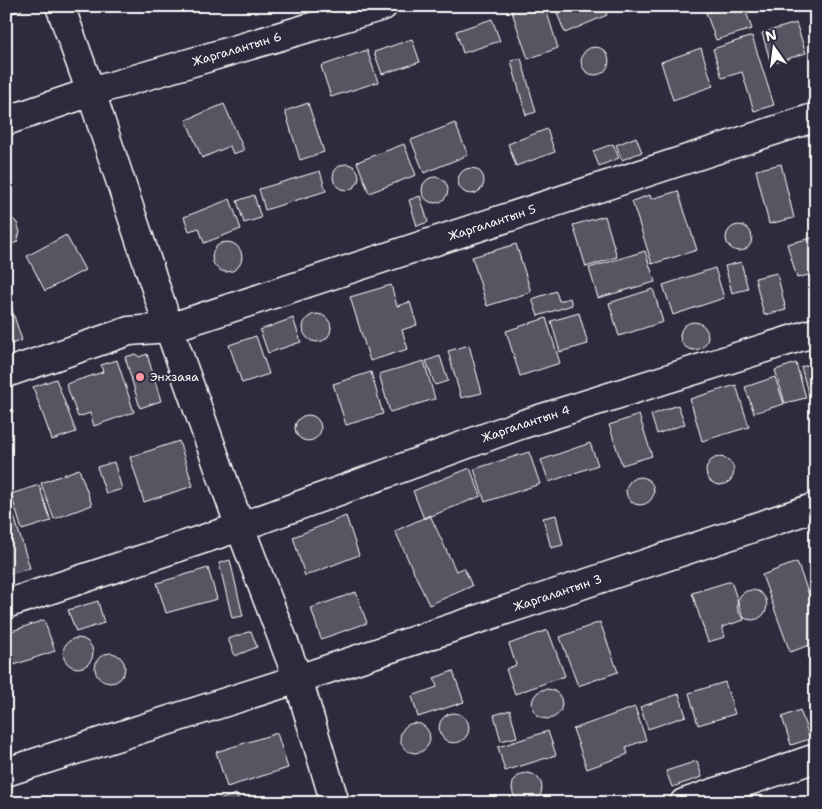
<svg xmlns="http://www.w3.org/2000/svg" width="822" height="809" viewBox="0 0 822 809" font-family="'Shantell Sans',sans-serif">
  <style>
    .building { fill: #595564; stroke: #fff }
    .lines { fill: none; stroke-linecap: round; stroke-linejoin: round }
    .minor-casing { stroke: #fff; stroke-width: 31 }
    .minor { stroke: #2f2a3d; stroke-width: 28 }
    .poi-dot { fill: #ff9aa2; stroke: #2f2a3d; stroke-width: 2 }
    .labels { text-anchor: middle; stroke-width: 4; stroke-linejoin: round; paint-order: stroke }
    .street-label { font-size: 12px; fill: #fff; stroke: #2f2a3d }
    .poi-label { font-size: 12px; fill: #fff; stroke: #2f2a3d; text-anchor: start }
  </style>
  <rect width="100%" height="100%" fill="#2f2a3d"/>
  <filter id="ink" filterUnits="userSpaceOnUse"><feTurbulence type="fractalNoise" baseFrequency=".02" numOctaves="2"/><feDisplacementMap in="SourceGraphic" scale="10" xChannelSelector="R" yChannelSelector="G"/><feConvolveMatrix kernelMatrix="1 2 1 2 8 2 1 2 1" color-interpolation-filters="sRGB"/></filter>
  <g filter="url(#ink)">
    <path class="building" d="M6,6H20L22,10L6,15Z
      M510,6H545L558,48L528,59Z
      M554,6H603L607,15L565,33Z
      M610,6H627L612,12Z
      M726,6H744L752,29L716,40L706,13Z
      M492,19L500,41L463,53L456,31Z
      M796,23L806,53L771,64L762,33Z
      M6,32L10,36L12,45L11,50L6,55Z
      M752,36L774,105L754,111L742,72L722,78L713,49Z
      M412,39L420,62L382,74L374,52Z
      M581 61a14 14 0 1 1 28 0a14 14 0 1 1-28 0Z
      M701,48L713,86L673,100L661,62Z
      M367,50L378,82L331,97L321,66Z
      M521,58L536,112L526,115L511,61Z
      M308,103L324,152L300,160L285,111Z
      M224,104L244,150L233,154L230,146L202,158L186,120Z
      M455,123L468,155L424,173L411,140Z
      M547,129L555,152L516,166L508,144Z
      M636,137L642,152L622,160L616,145Z
      M404,144L416,175L369,193L357,162Z
      M613,144L619,158L599,166L593,151Z
      M333 177a13 13 0 1 1 26 0a13 13 0 1 1-26 0Z
      M781,164L794,218L769,224L756,170Z
      M458 181a13 13 0 1 1 26 0a13 13 0 1 1-26 0Z
      M320,171L326,191L265,210L259,189Z
      M422 190a13 13 0 1 1 26 0a13 13 0 1 1-26 0Z
      M678,191L697,250L652,264L632,201L650,195L651,199Z
      M254,195L261,218L244,223L237,201Z
      M420,196L428,222L417,226L409,200Z
      M230,199L241,229L204,243L199,228L189,231L184,217Z
      M605,216L617,257L586,267L573,225Z
      M6,217L13,219L17,223L20,232L17,242L6,247Z
      M726 238a13 13 0 1 1 26 0a13 13 0 1 1-26 0Z
      M66,235L85,270L45,291L27,256Z
      M816,237V273L797,278L787,244Z
      M212 257a15 15 0 1 1 30 0a15 15 0 1 1-30 0Z
      M516,244L531,292L487,306L472,257Z
      M645,251L655,282L598,298L589,268Z
      M741,262L748,289L732,293L725,266Z
      M715,268L724,298L673,315L663,285Z
      M777,273L786,310L764,315L755,278Z
      M391,285L397,306L410,302L417,325L402,330L408,349L370,361L350,297Z
      M653,289L663,322L619,336L609,303Z
      M556,291L559,301L570,298L572,305L538,316L532,299Z
      M11,307L22,340L6,346V309Z
      M579,313L588,344L560,352L551,321Z
      M303 328a14 14 0 1 1 28 0a14 14 0 1 1-28 0Z
      M293,318L301,342L268,353L260,330Z
      M546,318L560,363L520,376L506,331Z
      M680 336a14 14 0 1 1 28 0a14 14 0 1 1-28 0Z
      M256,336L269,374L242,383L229,345Z
      M469,345L482,393L461,398L448,351Z
      M136,354L139,357L147,354L161,401L140,408L125,357Z
      M440,356L448,381L435,385L426,361Z
      M117,360L134,412L94,426L90,413L78,417L66,384L103,372L101,365Z
      M424,361L435,399L390,412L379,374Z
      M796,363L806,398L785,403L775,370Z
      M816,363V391L808,393L801,367Z
      M371,372L383,414L346,425L333,384Z
      M775,377L784,404L754,413L745,387Z
      M56,379L76,432L52,440L33,387Z
      M736,385L749,427L702,441L690,399Z
      M8,399L13,412L6,415V400Z
      M678,405L685,424L657,434L651,415Z
      M295 428a13 13 0 1 1 26 0a13 13 0 1 1-26 0Z
      M639,415L652,456L622,465L609,425Z
      M179,441L193,486L144,502L130,457Z
      M590,443L598,465L549,482L541,460Z
      M529,452L540,484L485,502L474,469Z
      M706 471a14 14 0 1 1 28 0a14 14 0 1 1-28 0Z
      M114,462L122,489L106,494L97,467Z
      M470,468L481,496L424,519L413,491Z
      M79,469L92,505L54,519L41,483Z
      M626 491a14 14 0 1 1 28 0a14 14 0 1 1-28 0Z
      M39,485L51,521L22,530L11,494Z
      M9,500L30,568L10,574L6,563V501Z
      M430,515L456,571L464,568L472,586L429,605L395,531Z
      M556,515L563,545L551,548L543,518Z
      M346,516L359,555L305,576L293,537Z
      M230,560L243,616L232,618L219,563Z
      M797,562L816,614V643L790,652L762,575Z
      M208,568L217,599L166,613L157,583Z
      M731,581L744,620L722,627L725,637L708,642L692,593Z
      M737 605a15 15 0 1 1 30 0a15 15 0 1 1-30 0Z
      M356,592L367,623L321,639L311,608Z
      M98,601L104,623L76,632L68,610Z
      M44,620L55,651L14,665L6,642V633Z
      M600,622L618,672L578,686L560,637Z
      M548,630L565,676L515,694L506,669L516,665L509,644Z
      M251,631L257,647L235,656L228,639Z
      M63 653a15 15 0 1 1 30 0a15 15 0 1 1-30 0Z
      M95 668a15 15 0 1 1 30 0a15 15 0 1 1-30 0Z
      M453,671L464,702L418,717L412,696L437,687L434,678Z
      M725,682L735,714L698,725L689,693Z
      M532 704a15 15 0 1 1 30 0a15 15 0 1 1-30 0Z
      M679,694L686,716L648,729L640,707Z
      M635,707L646,740L626,747L628,754L587,769L573,729Z
      M510,710L517,737L501,741L494,715Z
      M800,710L810,739L791,745L782,717Z
      M439 728a15 15 0 1 1 30 0a15 15 0 1 1-30 0Z
      M400 738a15 15 0 1 1 30 0a15 15 0 1 1-30 0Z
      M548,731L556,755L505,771L498,747Z
      M277,733L288,768L227,787L216,752Z
      M697,761L702,777L672,787L666,771Z
      M512 788a15 15 0 1 1 30 0a15 15 0 1 1-30 0Z
      M236,794L239,803H210Z"/>
    <g class="lines">
      <defs>
        <g id="minor">
          <path d="M60,6L91,92L169,328L240,527L298,679L335,803"/>
          <path id="s1" d="M6,121L91,92L383,6"/>
          <path id="s2" d="M6,373L129,331L169,328L816,117"/>
          <path id="s3" d="M6,604L240,527L517,426L816,332"/>
          <path id="s4" d="M6,772L298,679L816,507"/>
          <path d="M684,803L816,758"/>
        </g>
      </defs>
      <use href="#minor" class="minor-casing"/>
      <use href="#minor" class="minor"/>
    </g>
  </g>
  <circle class="poi-dot" cx="140" cy="377" r="5"/>
  <g class="labels">
    <g class="street-label">
      <text dy="4" stroke="none"><textPath href="#s1" startOffset="242">Жаргалантын 6</textPath></text>
      <text dy="4" stroke="none"><textPath href="#s2" startOffset="510">Жаргалантын 5</textPath></text>
      <text dy="4" stroke="none"><textPath href="#s3" startOffset="550">Жаргалантын 4</textPath></text>
      <text dy="4" stroke="none"><textPath href="#s4" startOffset="580">Жаргалантын 3</textPath></text>
    </g>
    <g class="poi-label">
      <text x="150" y="381">Энхзаяа</text>
    </g>
  </g>
  <rect width="822" height="809" fill="none" stroke="#2f2a3d" stroke-width="25"/>
  <rect x="12" y="12" width="797" height="784" fill="none" stroke="#fff" stroke-width="2" filter="url(#ink)"/>
  <g transform="translate(774 48) rotate(346)" stroke="#2f2a3d" stroke-width="4" paint-order="stroke">
  <path d="M0-4L9 19L0 12L-9 19Z" fill="#ffffff"/>
  <text y="-8" font-size="14" font-weight="bold" text-anchor="middle" fill="#ffffff">N</text>
  </g>
</svg>
